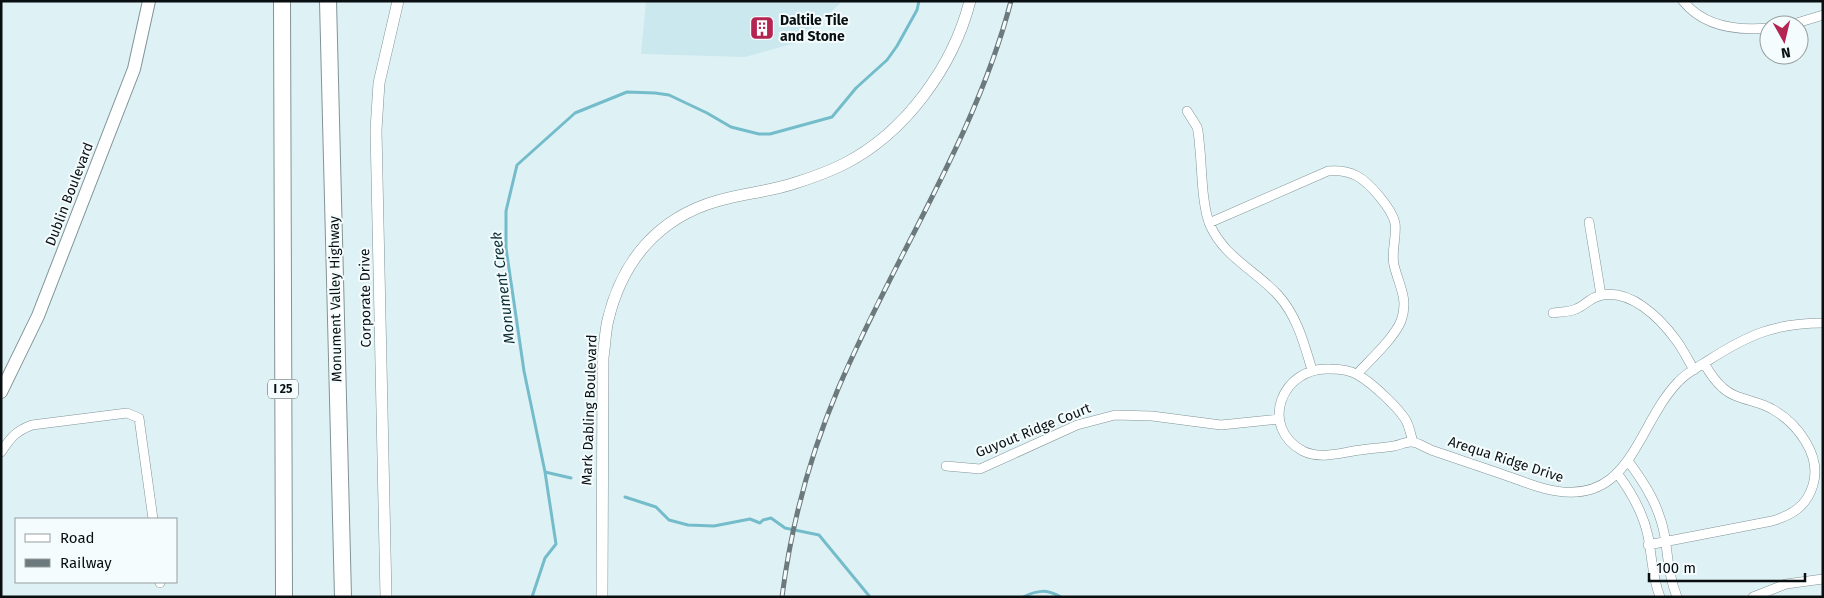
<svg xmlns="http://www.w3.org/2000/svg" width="1824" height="598" viewBox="0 0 1824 598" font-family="'Fira Sans',sans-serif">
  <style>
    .built { fill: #cbe8ee }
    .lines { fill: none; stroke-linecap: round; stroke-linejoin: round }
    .stream { stroke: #75bccb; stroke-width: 3 }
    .minor-casing { stroke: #819397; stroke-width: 10 }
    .tertiary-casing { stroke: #819397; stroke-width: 12 }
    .secondary-casing { stroke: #819397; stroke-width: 14 }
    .motorway-casing { stroke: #819397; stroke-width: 18 }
    .minor { stroke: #fff; stroke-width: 9 }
    .tertiary { stroke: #fff; stroke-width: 11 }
    .secondary { stroke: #fff; stroke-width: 12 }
    .motorway { stroke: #fff; stroke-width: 16 }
    .rail-casing { stroke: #6d7a7d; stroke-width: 5 }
    .rail { stroke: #f4fcfe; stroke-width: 3; stroke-dasharray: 9; stroke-linecap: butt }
    .labels { text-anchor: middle; stroke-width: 4; stroke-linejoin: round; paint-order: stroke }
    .shield { fill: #f4fcfe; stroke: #505658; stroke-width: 1 }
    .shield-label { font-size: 12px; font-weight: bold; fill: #090f11 }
    .poi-label { font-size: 14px; font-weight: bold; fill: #090f11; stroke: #f4fcfe; text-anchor: start }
    .street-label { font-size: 14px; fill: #090f11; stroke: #f4fcfe }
    .water-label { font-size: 15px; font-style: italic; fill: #0b2f36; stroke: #f4fcfe }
  </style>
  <rect width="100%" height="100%" fill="#def2f6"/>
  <path class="built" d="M646,1H843L795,43L745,57L641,54Z"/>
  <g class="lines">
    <path class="stream" d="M545,472L571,478
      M625,497L656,507L669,520L688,525L714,526L750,519L760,523L763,520L771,518L785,528L819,535L870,597
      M532,597L545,558L556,544L545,472L524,371L506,248V211L517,165L575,113L627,92L655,93L669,95L707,113L731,127L759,134H770L832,117L856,88L887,60L897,46L917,10L919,1
      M1023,597C1038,590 1046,589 1061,597"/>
    <defs>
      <path id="minor" d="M1683,1C1704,27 1737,31 1769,28
        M1790,25L1823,15
        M1187,111C1190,116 1194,122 1197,127C1199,133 1199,143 1200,150C1202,171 1202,206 1210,225C1224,257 1255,270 1278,295C1297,316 1304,343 1312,370
        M1589,222L1601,295
        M1209,223L1328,171C1338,170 1348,171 1357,176C1370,183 1392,209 1395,223C1397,237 1391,251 1394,265C1399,286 1409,299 1401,321C1394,338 1370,360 1357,374
        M1553,313C1560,312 1569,312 1576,309C1584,306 1590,298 1599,296C1629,287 1660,318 1676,340C1683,349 1688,360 1694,370
        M1413,442C1411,436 1410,430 1408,425C1404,412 1371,382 1358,375C1350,370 1339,369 1330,369C1282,366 1258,427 1303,451C1321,460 1342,452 1361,450C1372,448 1383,448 1394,446C1400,445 1405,442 1411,442C1418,442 1427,449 1434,451C1460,460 1485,468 1510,477C1522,481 1534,486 1546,489C1631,510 1635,427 1678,382C1686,373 1698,367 1709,360C1748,335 1775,323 1823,323
        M1,452C11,437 16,431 32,425L127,413L139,418L153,519
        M1628,461C1646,485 1660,508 1665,537C1668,558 1669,577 1677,597
        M946,466L980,469L1077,425L1115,415L1152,416L1221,425L1279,419
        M1617,473C1632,493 1643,512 1648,536C1652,556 1652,577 1660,597
        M1648,545L1772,521C1792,515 1807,506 1813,485C1822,455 1797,423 1772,409C1757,400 1736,400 1723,388C1715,381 1709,372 1704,363
        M160,582V583
        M1753,597L1786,584L1823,579"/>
      <path id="tertiary" d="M386,597L376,130L379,83L398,1
        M602,597L603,357C605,345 605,332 608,320C622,261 658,218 717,201C743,193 769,192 795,183C811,178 828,172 844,164C905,133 953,67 970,1"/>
      <path id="secondary" d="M1,392L38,316L134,69L149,1"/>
      <path id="motorway" d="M282,1L284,597
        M328,1L343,597"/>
    </defs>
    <use href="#minor" class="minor-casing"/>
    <use href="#tertiary" class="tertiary-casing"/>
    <use href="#secondary" class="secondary-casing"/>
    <use href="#motorway" class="motorway-casing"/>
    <use href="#minor" class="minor"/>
    <use href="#tertiary" class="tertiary"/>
    <use href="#secondary" class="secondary"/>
    <use href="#motorway" class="motorway"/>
    <defs>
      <path id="rail" d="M782,597C791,526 810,455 838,389C893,259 975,139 1011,1"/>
    </defs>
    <use href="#rail" class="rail-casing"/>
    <use href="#rail" class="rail"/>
  </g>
  <defs>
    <symbol id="building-square" viewBox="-11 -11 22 22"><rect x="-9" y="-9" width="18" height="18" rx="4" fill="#b52552" stroke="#f4fcfe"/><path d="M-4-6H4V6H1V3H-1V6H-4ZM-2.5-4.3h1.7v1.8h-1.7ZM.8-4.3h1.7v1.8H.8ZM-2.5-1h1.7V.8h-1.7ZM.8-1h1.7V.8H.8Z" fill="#fff"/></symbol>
  </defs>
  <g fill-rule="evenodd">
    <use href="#building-square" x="748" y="14" width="28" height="28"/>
  </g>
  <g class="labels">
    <rect class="shield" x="268" y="379.5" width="30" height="19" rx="4"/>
    <g class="shield-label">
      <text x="283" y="393">I 25</text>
    </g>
    <g class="poi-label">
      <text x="780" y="25">Daltile Tile<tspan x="780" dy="16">and Stone</tspan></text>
    </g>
    <g class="street-label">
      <text transform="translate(69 194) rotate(-69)" y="5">Dublin Boulevard</text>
      <text transform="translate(365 298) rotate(-91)" y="5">Corporate Drive</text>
      <text transform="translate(335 299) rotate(-91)" y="5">Monument Valley Highway</text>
      <text transform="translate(589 410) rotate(-88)" y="5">Mark Dabling Boulevard</text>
      <text transform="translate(1033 430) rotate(-22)" y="5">Guyout Ridge Court</text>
      <text transform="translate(1506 459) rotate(18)" y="5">Arequa Ridge Drive</text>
    </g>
    <g class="water-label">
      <text transform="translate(503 288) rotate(-97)" y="5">Monument Creek</text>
    </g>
  </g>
  <rect width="1824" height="598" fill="none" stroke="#090f11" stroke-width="5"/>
  <rect x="15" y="518" width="162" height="65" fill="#f4fcfe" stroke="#969d9f"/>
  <rect x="25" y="534" width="25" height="8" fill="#ffffff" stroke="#969d9f"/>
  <text x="60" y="543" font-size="15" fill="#090f11">Road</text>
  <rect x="25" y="559" width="25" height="8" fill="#6d7a7d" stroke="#969d9f"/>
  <text x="60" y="568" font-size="15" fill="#090f11">Railway</text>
  <g transform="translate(1784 40) rotate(172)"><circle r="24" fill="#f4fcfe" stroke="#969d9f"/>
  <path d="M0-4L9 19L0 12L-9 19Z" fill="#b52552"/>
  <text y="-8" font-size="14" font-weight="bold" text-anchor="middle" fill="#090f11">N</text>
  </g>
  <path d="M1649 573v8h156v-8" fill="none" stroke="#090f11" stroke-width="2.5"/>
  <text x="1656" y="573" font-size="15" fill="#090f11" stroke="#f4fcfe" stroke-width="4" paint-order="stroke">100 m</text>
</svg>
